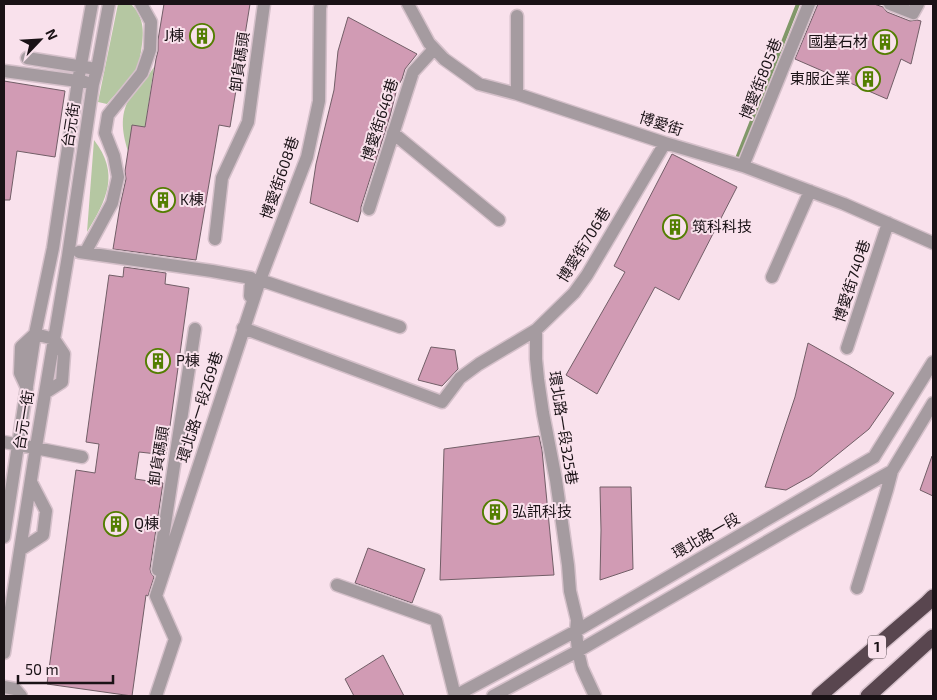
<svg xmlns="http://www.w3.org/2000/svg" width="937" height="700" viewBox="0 0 937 700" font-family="'Exo 2','Noto Sans TC',sans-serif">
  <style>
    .green { fill: #b5c7a2 }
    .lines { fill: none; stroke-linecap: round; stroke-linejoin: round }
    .stream { stroke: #819869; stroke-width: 4 }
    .building { fill: #d19bb4; stroke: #725e67 }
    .minor-casing { stroke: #d5c0ca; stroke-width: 15 }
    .highway-casing { stroke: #d5c0ca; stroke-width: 18 }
    .minor { stroke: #a59ba0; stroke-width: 12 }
    .highway { stroke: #59464f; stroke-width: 15 }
    .labels { text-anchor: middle; stroke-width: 4; stroke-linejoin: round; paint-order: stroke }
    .shield { fill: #f9e1ec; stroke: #5d5056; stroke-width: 1 }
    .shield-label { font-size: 14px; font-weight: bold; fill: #1a1216 }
    .poi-label { font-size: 15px; fill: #1a1216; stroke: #f9e1ec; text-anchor: start }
    .street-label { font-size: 15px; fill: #1a1216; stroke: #f9e1ec }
  </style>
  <rect width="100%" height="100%" fill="#f9e1ec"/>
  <path class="green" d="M118,4H131C145,18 144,33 141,52C140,55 140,60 139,64C134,76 116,93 107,104L98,102Z
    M154,67L145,127L128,151C122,132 119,112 132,95C135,90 139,87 142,83C147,78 150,73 154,67Z
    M94,140C120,174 107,199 87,232Z"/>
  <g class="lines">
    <path class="stream" d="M738,156L798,4"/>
  </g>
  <path class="building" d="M164,4H250L230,127L219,125L196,260L113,249L120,206L126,179L125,171L132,125L145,127L156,59L158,51V40Z
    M818,4H874L883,7L887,12L910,21L917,20L921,21L911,64L901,59L887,99L795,59Z
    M348,17L417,54L405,69L402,79L397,88L390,116L361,207V211L358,222L310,203L316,164L334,90L338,51Z
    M4,81L65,91L55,157L17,151L10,200H4Z
    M672,154L737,187L679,300L655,287L597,394L566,375L625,272L614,266Z
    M124,267L166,273L165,284L189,288L166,455L139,452L135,479L163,483L150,569L151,573L154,577L148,596L146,595L132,696L47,684L76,470L95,473L99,444L86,442L109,275L123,277Z
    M808,343L849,366L894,393L869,429L811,476L786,490L765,487L795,397Z
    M431,347L455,350L458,369L442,386L418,380Z
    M539,436L542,450L554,575L440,580L444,449Z
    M932,456H933V496L920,490Z
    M600,487H631L633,569L600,580L601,530Z
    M368,548L425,569L412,603L355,583Z
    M383,655L404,696H354L345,679Z"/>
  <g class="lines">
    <defs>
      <path id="minor" d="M408,4L429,43L444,59L479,84L517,94L665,143L743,166L844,204L933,243
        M890,4L913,13L918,4
        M517,16V94
        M27,58L90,68
        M4,71L85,82
        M393,133L499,220
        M743,166L809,4
        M369,209L413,72L434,49
        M215,239L222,178L248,122L264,4
        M79,252L212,271L251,278L250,296
        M85,253L112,203L118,177L114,156L105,133L108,115L142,73L150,50L151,22L141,4
        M772,277L810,191
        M260,280L400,327
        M243,328L442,402L460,378L479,364L536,330L574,293L587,275L665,143
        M536,330V359L538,379L543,413L556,480L568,565L570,591L577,620L576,631L578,651L582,668L595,696
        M847,348L888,223
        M27,388L20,373L21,347L35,334L54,339L64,354L62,382L45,393
        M4,442L82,457
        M4,537L35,334L53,248L78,81L92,4
        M20,550L43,535L46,511L31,482
        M158,570L195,329
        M337,585L436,620L455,696
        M857,588L887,490L892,471
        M4,653L37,441L68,256L93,84L97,69L109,4
        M4,687L15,689L21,696
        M156,696L175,639L156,596L260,280L307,157L319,101L320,8L321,4
        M455,696L576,631L874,457L933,362
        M493,696L578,651L794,526L892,471L933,403"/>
      <path id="highway" d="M819,696L926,604L933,597
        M868,696L933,637"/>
    </defs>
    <use href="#minor" class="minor-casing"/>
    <use href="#highway" class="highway-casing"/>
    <use href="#minor" class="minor"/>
    <use href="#highway" class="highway"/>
  </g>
  <defs>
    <symbol id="building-ring" viewBox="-11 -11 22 22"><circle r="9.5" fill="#f9e1ec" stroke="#537e01" stroke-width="1.5"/><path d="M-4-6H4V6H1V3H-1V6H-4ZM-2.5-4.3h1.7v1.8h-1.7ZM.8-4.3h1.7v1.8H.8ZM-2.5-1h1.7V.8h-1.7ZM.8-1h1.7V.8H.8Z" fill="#537e01"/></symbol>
  </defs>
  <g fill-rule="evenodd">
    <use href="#building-ring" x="188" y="22" width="28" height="28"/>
    <use href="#building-ring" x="871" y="28" width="28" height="28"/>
    <use href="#building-ring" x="854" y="65" width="28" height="28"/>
    <use href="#building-ring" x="149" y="186" width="28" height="28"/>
    <use href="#building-ring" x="661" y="213" width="28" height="28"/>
    <use href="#building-ring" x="144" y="347" width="28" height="28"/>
    <use href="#building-ring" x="481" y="498" width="28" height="28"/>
    <use href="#building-ring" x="102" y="510" width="28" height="28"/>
  </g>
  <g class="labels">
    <rect class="shield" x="868" y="635.5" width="18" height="23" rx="4"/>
    <g class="shield-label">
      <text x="877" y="652">1</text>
    </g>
    <g class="poi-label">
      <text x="184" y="41" text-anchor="end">J棟</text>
      <text x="868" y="47" text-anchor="end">國基石材</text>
      <text x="850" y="84" text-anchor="end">東服企業</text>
      <text x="180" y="205">K棟</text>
      <text x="692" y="232">筑科科技</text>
      <text x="176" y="366">P棟</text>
      <text x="512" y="517">弘訊科技</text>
      <text x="134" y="529">Q棟</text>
    </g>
    <g class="street-label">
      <text transform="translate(240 62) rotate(-82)" y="5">卸貨碼頭</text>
      <text transform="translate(761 79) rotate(-68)" y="5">博愛街805巷</text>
      <text transform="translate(380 120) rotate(-72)" y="5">博愛街646巷</text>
      <text transform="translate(661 124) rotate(18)" y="5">博愛街</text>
      <text transform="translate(71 125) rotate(-81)" y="5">台元街</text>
      <text transform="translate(280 178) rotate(-71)" y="5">博愛街608巷</text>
      <text transform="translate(584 245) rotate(-58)" y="5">博愛街706巷</text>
      <text transform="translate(852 281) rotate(-72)" y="5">博愛街740巷</text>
      <text transform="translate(200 407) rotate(-72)" y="5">環北路一段269巷</text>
      <text transform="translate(24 420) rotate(-81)" y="5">台元一街</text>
      <text transform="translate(563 428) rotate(81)" y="5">環北路一段325巷</text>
      <text transform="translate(159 456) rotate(-81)" y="5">卸貨碼頭</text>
      <text transform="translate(706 536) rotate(-30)" y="5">環北路一段</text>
    </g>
  </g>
  <rect width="937" height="700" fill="none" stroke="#1a1216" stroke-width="10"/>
  <g transform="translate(40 40) rotate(65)" stroke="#f9e1ec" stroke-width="4" paint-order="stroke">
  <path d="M0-4L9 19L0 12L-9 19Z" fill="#1a1216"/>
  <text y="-8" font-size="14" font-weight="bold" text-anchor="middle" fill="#1a1216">N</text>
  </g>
  <path d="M18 675v8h95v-8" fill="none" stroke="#1a1216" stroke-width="2.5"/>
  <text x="25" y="675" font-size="15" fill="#1a1216" stroke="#f9e1ec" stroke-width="4" paint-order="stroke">50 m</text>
</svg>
